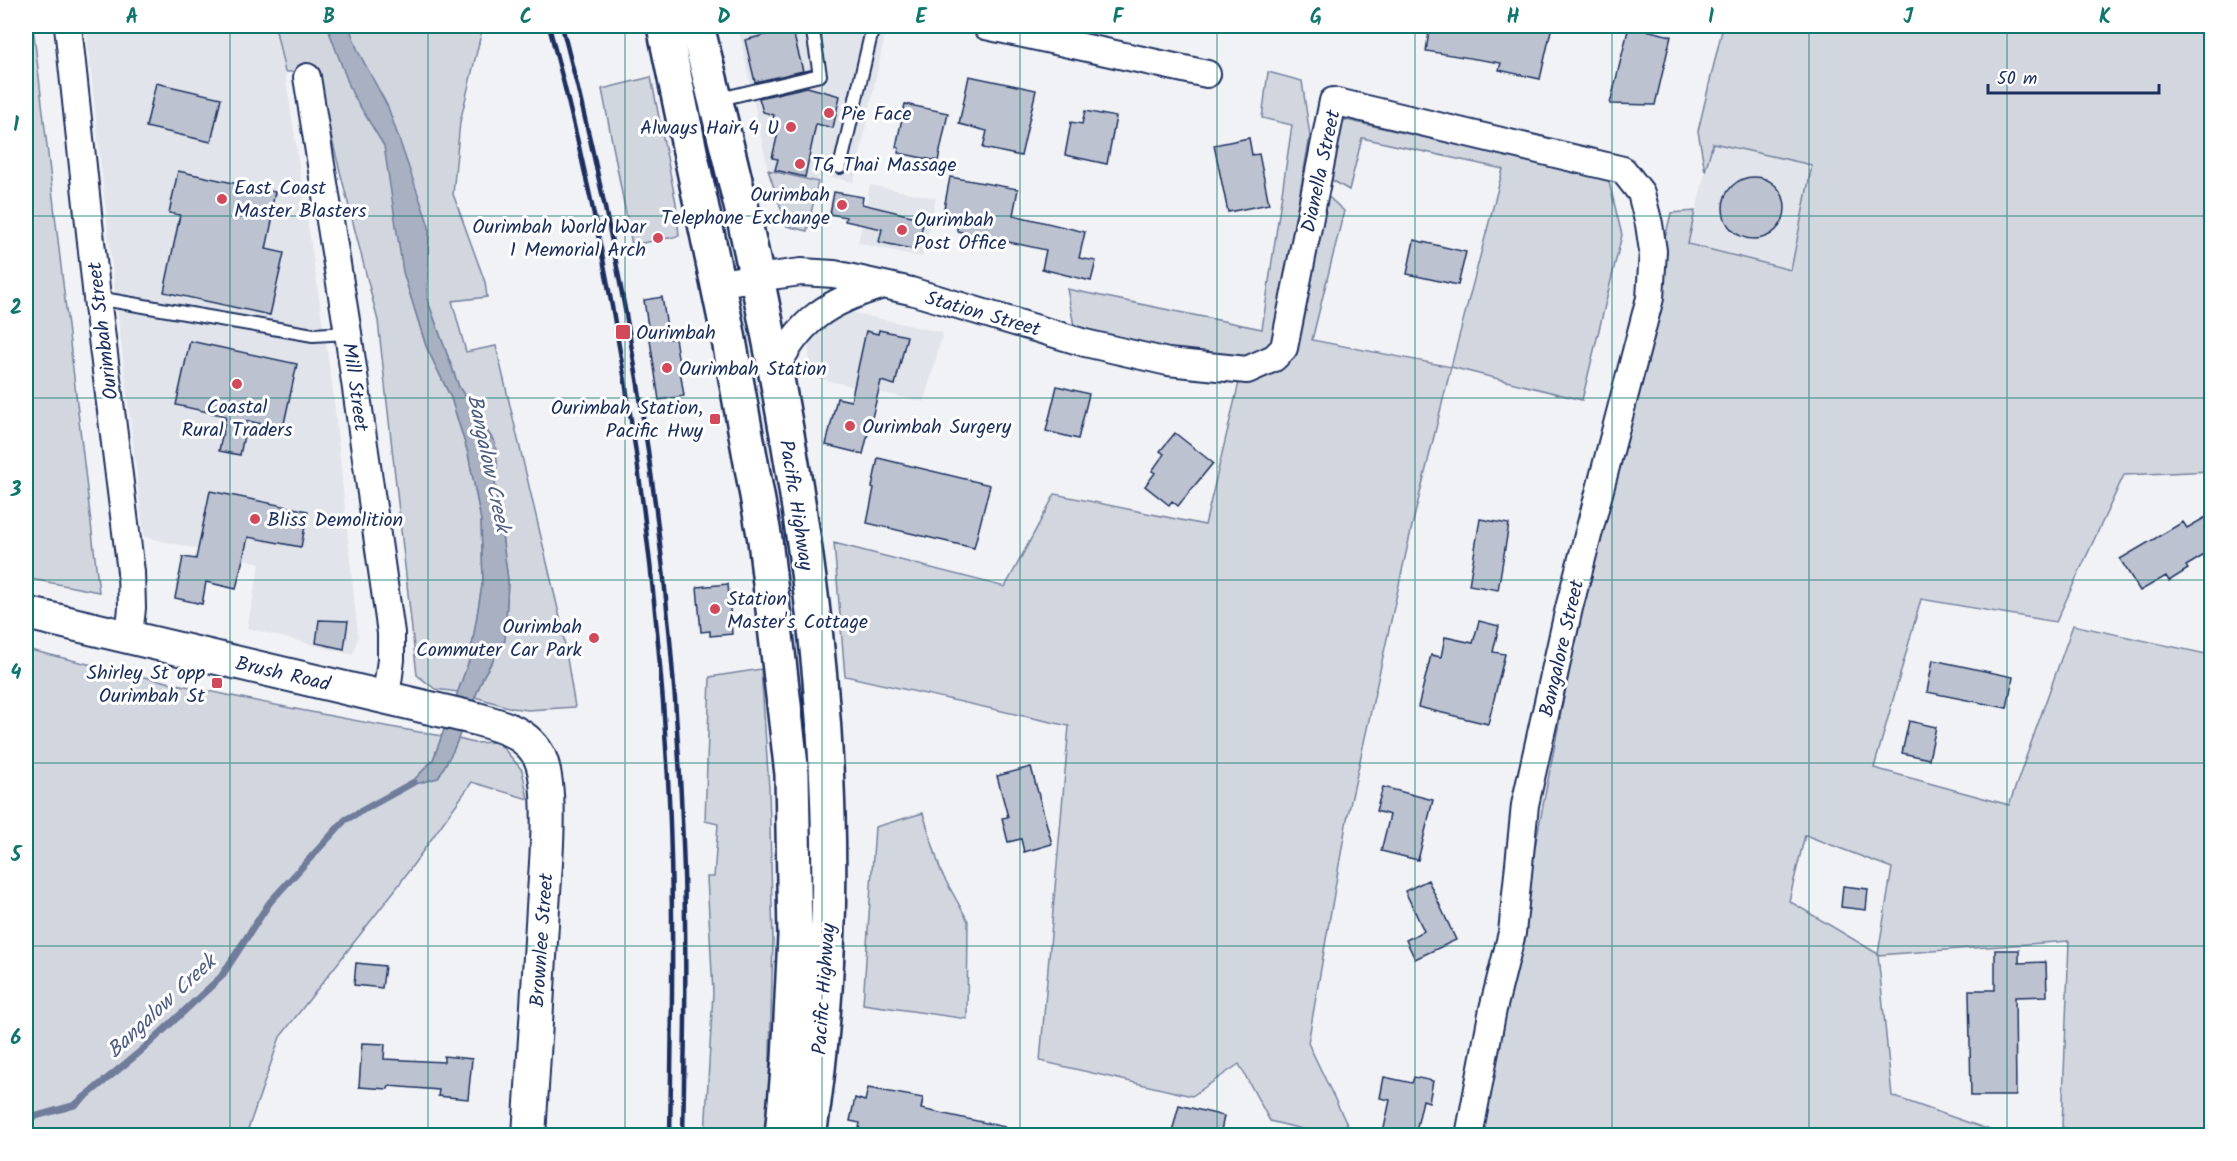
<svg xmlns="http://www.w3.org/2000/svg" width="2237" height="1161" viewBox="0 0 2237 1161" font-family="Kalam,sans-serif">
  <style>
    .built { fill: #e1e4ea }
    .green { fill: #d2d6df; stroke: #76829e; stroke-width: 1.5; fill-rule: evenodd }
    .water { fill: #a8b0c2; stroke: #707c9a; stroke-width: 1.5 }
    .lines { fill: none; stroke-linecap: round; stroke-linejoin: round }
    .stream { stroke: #707c9a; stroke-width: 7 }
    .building { fill: #bcc2d0; stroke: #1b2f5e; stroke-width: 1.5 }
    .service-casing { stroke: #1b2f5e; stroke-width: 16 }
    .minor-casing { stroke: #1b2f5e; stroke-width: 30 }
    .tertiary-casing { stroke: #1b2f5e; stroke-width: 36 }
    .primary-casing { stroke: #1b2f5e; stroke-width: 38 }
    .service { stroke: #fff; stroke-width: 12 }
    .minor { stroke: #fff; stroke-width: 26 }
    .tertiary { stroke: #fff; stroke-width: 32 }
    .primary { stroke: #fff; stroke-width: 33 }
    .rail { stroke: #1b2f5e; stroke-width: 4.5 }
    .grid { fill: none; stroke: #0f766e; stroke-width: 1.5; stroke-opacity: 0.55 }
    .poi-dot { fill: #d1495b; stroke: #fff; stroke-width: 2 }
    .labels { text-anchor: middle; stroke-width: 6; stroke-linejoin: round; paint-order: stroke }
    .poi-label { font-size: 20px; fill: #1b2f5e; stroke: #fff; text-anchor: start }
    .street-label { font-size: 20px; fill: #1b2f5e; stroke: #fff }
    .water-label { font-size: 21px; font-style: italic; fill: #4c5c81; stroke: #fff }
    .neatline { fill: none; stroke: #0f766e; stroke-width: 2 }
    .grid-label { font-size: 20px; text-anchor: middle; font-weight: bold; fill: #0f766e }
  </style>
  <rect width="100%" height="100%" fill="#f1f2f5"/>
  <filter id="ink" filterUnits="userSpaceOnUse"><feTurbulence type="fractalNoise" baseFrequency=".0167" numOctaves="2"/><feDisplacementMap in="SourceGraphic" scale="12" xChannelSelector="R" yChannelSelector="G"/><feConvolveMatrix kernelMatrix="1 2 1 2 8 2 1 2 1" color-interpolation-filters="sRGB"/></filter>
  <g filter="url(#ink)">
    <path class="built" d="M86,26H275L285,72L333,391L358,637L353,655L247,628L260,563L144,537L108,232Z
      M738,26H842L885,35L854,182L819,175L818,182L768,170Z
      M1712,143L1812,165L1791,270L1688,244Z
      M870,185L936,198L922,257L858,243Z
      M850,312L943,333L924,402L811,377L808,343L813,334Z"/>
    <path class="green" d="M26,26H33L99,592L26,578Z
      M275,26H483L460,122L453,194L485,282L487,297L452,301L466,352L496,346L561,622L575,707L528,710L512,708L475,697L484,675L505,640L508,580L495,483L497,463L495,443L459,387L427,299L404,274L426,346L451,398L468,453L481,520L483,579L470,658L458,692L435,689L417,675L378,321L326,116L318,72H285Z
      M1723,26H2211V471L2124,475L2056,622L1921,599L1874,768L2009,805L2073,625L2211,655V1135H2084L2062,1127L2069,941L1878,955L1892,1096L2004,1135L1477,1136L1539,826L1647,271L1666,234L1671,213L1695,211L1688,244L1791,270L1812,165L1713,143L1705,171L1698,131ZM1805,835L1892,868L1878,954L1789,901Z
      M1268,72L1302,81L1310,136L1273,344L1244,360L1178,351L1074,326L1067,289L1262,329L1292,125L1262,118Z
      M651,77L676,203L679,236L632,245L602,89Z
      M1337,118L1608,178L1622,235L1582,400L1451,367L1412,526L1347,819L1308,1043L1352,1135H1326L1270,1121L1239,1064L1192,1096L1040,1061L1069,726L845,676L834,543L1005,587L1055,494L1205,525L1240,378L1278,366L1323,192L1344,211L1312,340L1451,367L1503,169L1362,138L1349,190L1327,177Z
      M768,170L818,182L807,231L787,226Z
      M26,649C163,683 302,712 442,736L433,760L409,785L453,751L458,739L474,743L498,742L522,770L528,799L472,782L398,886L280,1037L246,1135L26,1136Z
      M761,669L769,788L773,941L768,1126L766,1135H705L713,993L707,877H714L718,824L705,821L710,677Z
      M923,813L941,872L968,921L967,1019L863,1004L875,827Z"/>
    <path class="water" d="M327,26H349L358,51L388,107L429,226L427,299L459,387L495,443L497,463L495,483L508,580L505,640L484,675L453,751L438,778L408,786L433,760L470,658L483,579L481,520L468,453L451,398L426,346L403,272L384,146L352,93Z"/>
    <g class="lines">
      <path class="stream" d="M26,1119L75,1105L141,1051L221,977L270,902L345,820L414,782"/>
    </g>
    <path class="building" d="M1430,26H1552L1540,79L1499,70L1501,63L1426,51Z
      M1629,26L1671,36L1655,105L1610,104Z
      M792,28L803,71L755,82L745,40Z
      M969,76L1036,90L1021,156L983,148L987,131L959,124Z
      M156,83L221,98L211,142L146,127Z
      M807,87L840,96L833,128L816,124L805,177L775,170L778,159L772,158L778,133L770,131L774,115L763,112L759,98Z
      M905,104L948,113L938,161L898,153L899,148L896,147Z
      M1085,111L1116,117L1107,164L1065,155L1071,122L1082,124Z
      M1249,138L1252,155L1259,154L1269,204L1228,212L1214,145Z
      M178,171L275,192L272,206L275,207L266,249L284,253L270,315L164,292L180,215L169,213Z
      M1723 208a31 31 0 1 1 62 0a31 31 0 1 1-62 0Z
      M950,177L1018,189L1013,215L1085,232L1079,258L1096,261L1091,281L1042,269L1046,250L957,231V226L941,224Z
      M834,192L863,197L862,204L924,219L917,250L879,242L882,229L845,221L846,217L830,214Z
      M1414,240L1466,252L1458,285L1407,274Z
      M662,297L669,339L675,338L684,396L659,400L644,300Z
      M879,330L907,336L895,385L881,381L863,454L826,445L837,398L851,401L866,331L878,334Z
      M190,341L297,364L283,428L247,421L240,455L219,451L226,416L176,405Z
      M1057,386L1089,394L1078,439L1046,431Z
      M1175,433L1213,463L1178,506L1172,501L1169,505L1145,486L1155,473L1152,471L1164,454L1160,451Z
      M878,458L990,485L974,548L867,523L874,488L872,487Z
      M210,491L308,511L301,547L248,537L236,589L206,582L202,604L175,598L183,557L196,559Z
      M2206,517L2211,526V551L2186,566L2188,569L2169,581L2166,576L2140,591L2120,559L2183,522L2187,528Z
      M1480,519L1509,524L1498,590L1469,585Z
      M728,584L732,634L710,636V631L701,632L697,587Z
      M319,620L348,621L344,649L316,643Z
      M1479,621L1499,626L1493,652L1505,654L1488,724L1418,707L1431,655L1441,657L1445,637L1473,643Z
      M1933,660L2013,677L2007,708L1927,692Z
      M1909,721L1936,727L1929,759L1902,753Z
      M1031,767L1052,844L1024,852L1021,839L1008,842L1002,818L1008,817L997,776Z
      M1383,787L1433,800L1418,860L1381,851L1390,815L1376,811Z
      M1428,880L1456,940L1415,959L1406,940L1424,931L1405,891Z
      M1843,886L1868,889L1866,910L1841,907Z
      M1995,950H2019V963L2046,962L2047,996L2015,997L2016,1096H1971L1969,990H1995Z
      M356,963L385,966L382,988L354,985Z
      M362,1043L385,1044L384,1059L444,1062V1056L472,1059L468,1099L438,1096L439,1090L389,1086L388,1089L359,1087Z
      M1384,1077L1412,1083L1414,1077L1433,1081L1429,1102L1423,1100L1415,1136L1383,1133L1390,1100L1380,1098Z
      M868,1088L923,1098L921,1109L1005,1127L1004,1136H891L859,1129L860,1123L850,1121L855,1098L865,1101Z
      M1179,1105L1224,1116L1220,1136H1171Z"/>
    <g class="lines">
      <defs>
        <path id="service" d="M716,100L820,75L812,26
          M840,167L873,26
          M97,298L313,335L348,333"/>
        <path id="minor" d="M68,26L97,298L131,572L132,608L129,636
          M986,26L1207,74
          M307,77L348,333L391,633V660L386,697
          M718,283L801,272L834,274L911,291L1085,343L1168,362L1247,370L1274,358L1284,348L1333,101L1623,170L1641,193L1649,224L1653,251L1650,298L1569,608L1525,805L1512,933L1493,1009L1469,1136
          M774,373C798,320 829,301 883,285"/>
        <path id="tertiary" d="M26,613L477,719C502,726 528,733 540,758C554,789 545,872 543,908C538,984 533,1060 529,1136"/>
        <path id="primary" d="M664,26L727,329L765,540L792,774L795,936L789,1059L782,1136
          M697,26C713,91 730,157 745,223C811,521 857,831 809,1136"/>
      </defs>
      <use href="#service" class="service-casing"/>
      <use href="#minor" class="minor-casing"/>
      <use href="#tertiary" class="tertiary-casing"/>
      <use href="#primary" class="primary-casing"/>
      <use href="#service" class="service"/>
      <use href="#minor" class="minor"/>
      <use href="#tertiary" class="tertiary"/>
      <use href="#primary" class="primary"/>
      <path class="rail" d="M549,26C616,277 656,537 669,798C674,910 672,1023 670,1136
        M562,26C632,292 673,567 683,843C687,940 685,1038 683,1136"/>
    </g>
  </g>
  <path class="grid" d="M230,26V1136M428,26V1136M625,26V1136M822,26V1136M1020,26V1136M1217,26V1136M1415,26V1136M1612,26V1136M1809,26V1136M2007,26V1136M26,216H2212M26,398H2212M26,580H2212M26,763H2212M26,946H2212"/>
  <g class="poi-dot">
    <circle cx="829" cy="113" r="6"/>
    <circle cx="791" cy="127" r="6"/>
    <circle cx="800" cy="164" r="6"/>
    <circle cx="222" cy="199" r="6"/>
    <circle cx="842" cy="205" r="6"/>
    <circle cx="902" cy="230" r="6"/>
    <circle cx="658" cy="238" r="6"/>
    <rect x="615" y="324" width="16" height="16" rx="3"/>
    <circle cx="667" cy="368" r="6"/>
    <circle cx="237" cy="384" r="6"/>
    <rect x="709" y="413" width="12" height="12" rx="3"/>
    <circle cx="850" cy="426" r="6"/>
    <circle cx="255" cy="519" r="6"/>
    <circle cx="715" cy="609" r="6"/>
    <circle cx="594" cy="638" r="6"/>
    <rect x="211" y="677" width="12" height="12" rx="3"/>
  </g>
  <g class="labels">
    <g class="poi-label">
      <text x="841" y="120">Pie Face</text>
      <text x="779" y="134" text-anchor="end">Always Hair 4 U</text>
      <text x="812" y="171">TG Thai Massage</text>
      <text x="234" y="194">East Coast<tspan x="234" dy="23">Master Blasters</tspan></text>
      <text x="830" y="201" text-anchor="end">Ourimbah<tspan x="830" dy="23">Telephone Exchange</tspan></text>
      <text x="914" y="226">Ourimbah<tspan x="914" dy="23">Post Office</tspan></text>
      <text x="646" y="233" text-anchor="end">Ourimbah World War<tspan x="646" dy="23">1 Memorial Arch</tspan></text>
      <text x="636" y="339">Ourimbah</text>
      <text x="679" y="375">Ourimbah Station</text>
      <text x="237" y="413" text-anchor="middle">Coastal<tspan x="237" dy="23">Rural Traders</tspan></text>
      <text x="703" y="414" text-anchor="end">Ourimbah Station,<tspan x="703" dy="23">Pacific Hwy</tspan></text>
      <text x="862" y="433">Ourimbah Surgery</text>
      <text x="267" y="526">Bliss Demolition</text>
      <text x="727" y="605">Station<tspan x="727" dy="23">Master's Cottage</tspan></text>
      <text x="582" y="633" text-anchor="end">Ourimbah<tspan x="582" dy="23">Commuter Car Park</tspan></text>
      <text x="205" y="679" text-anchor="end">Shirley St opp<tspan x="205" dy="23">Ourimbah St</tspan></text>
    </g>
    <g class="street-label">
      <text transform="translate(1320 171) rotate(-78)" y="7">Dianella Street</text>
      <text transform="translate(983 313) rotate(16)" y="7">Station Street</text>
      <text transform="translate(102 331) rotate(-97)" y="7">Ourimbah Street</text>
      <text transform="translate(356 387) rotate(82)" y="7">Mill Street</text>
      <text transform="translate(797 505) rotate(81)" y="7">Pacific Highway</text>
      <text transform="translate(1561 648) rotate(-77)" y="7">Bangalore Street</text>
      <text transform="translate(283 673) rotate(13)" y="7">Brush Road</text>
      <text transform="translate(541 940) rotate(-86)" y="7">Brownlee Street</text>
      <text transform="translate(823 989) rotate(-86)" y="7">Pacific Highway</text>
    </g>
    <g class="water-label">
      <text transform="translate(489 463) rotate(78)" y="7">Bangalow Creek</text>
      <text transform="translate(161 1006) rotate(-43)" y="7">Bangalow Creek</text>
    </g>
  </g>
  <rect width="2237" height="1161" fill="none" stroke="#fff" stroke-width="66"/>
  <path d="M1988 84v9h171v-9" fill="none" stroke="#1b2f5e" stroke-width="3"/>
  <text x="1997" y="84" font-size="18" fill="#1b2f5e" stroke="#ffffff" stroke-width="4.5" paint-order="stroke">50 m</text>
  <rect x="33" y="33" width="2171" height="1095" class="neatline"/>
  <g class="grid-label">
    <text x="132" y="23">A</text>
    <text x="329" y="23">B</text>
    <text x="526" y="23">C</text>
    <text x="724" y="23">D</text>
    <text x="921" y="23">E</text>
    <text x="1118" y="23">F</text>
    <text x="1316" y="23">G</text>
    <text x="1513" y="23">H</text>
    <text x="1711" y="23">I</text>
    <text x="1908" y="23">J</text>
    <text x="2105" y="23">K</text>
    <text x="16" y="131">1</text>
    <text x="16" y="314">2</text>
    <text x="16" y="496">3</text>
    <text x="16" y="679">4</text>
    <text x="16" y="861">5</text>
    <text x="16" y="1044">6</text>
  </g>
</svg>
